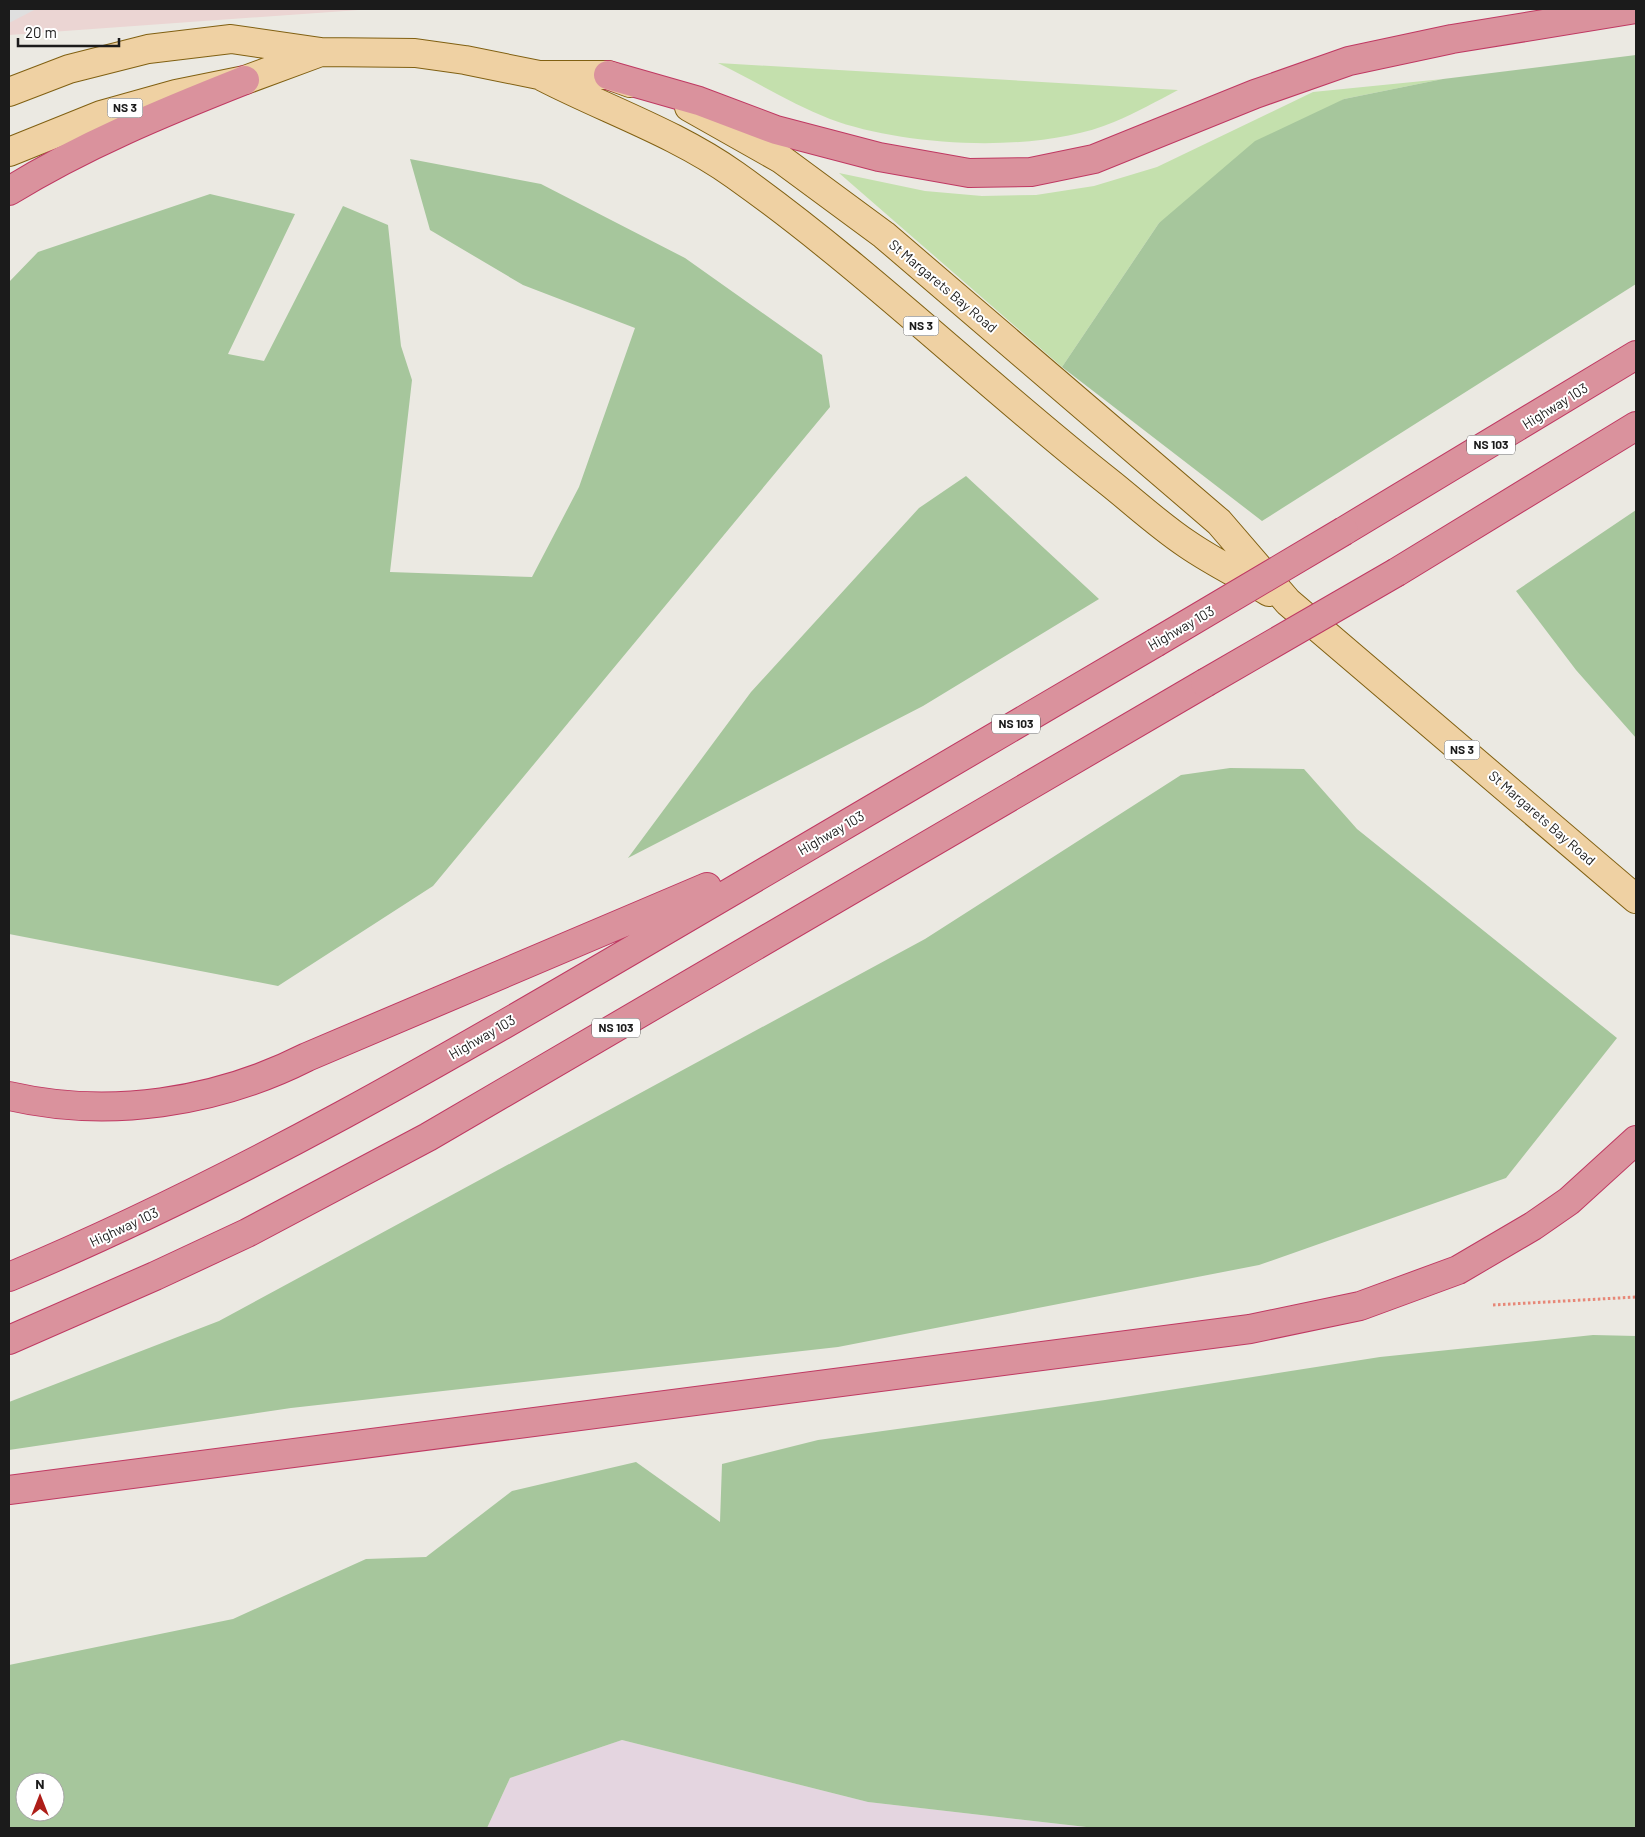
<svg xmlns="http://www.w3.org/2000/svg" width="1645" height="1837" viewBox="0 0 1645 1837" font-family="Barlow,sans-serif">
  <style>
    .commercial { fill: #ebd5d3 }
    .industrial { fill: #e4d5e0 }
    .grass { fill: #c4e0ad }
    .forest { fill: #a6c69c; fill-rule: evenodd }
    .parking { fill: #dfdfdf }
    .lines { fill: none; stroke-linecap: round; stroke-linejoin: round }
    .major-casing { stroke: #806012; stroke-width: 30 }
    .highway-casing { stroke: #bf3962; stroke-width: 30 }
    .path { stroke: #e78777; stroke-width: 3; stroke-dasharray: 2.5 2.5; stroke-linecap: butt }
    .major { stroke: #efd1a3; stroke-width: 28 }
    .highway { stroke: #da929d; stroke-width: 28 }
    .highway-bridge-casing { stroke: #bf3962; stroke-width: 30; stroke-linecap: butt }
    .highway-bridge { stroke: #da929d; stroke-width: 28 }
    .labels { text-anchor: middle; stroke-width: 4; stroke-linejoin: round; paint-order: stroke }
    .shield { fill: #fff; stroke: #5f5f5f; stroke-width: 1 }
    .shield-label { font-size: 12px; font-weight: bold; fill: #1b1b1b }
    .street-label { font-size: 14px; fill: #1b1b1b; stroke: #fff }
  </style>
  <rect width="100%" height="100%" fill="#ebe9e2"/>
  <path class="commercial" d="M9,9H373L9,35Z"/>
  <path class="industrial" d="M622,1740L868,1802L1095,1828H487L510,1778Z"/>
  <path class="grass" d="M718,63L1178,90C1157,101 1136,113 1114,122C1039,154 905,147 830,119C792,104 755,81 718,63Z
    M1443,79L1344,99L1159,223L1062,367L839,173L925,191L982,196L1036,195L1094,186L1157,167L1313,92Z"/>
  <path class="forest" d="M1636,55V284L1262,521L1062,367L1159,223L1255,141L1344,99L1443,79Z
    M410,159L541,184L685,258L822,355L830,407L433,886L278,986L9,934V282L38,252L210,194L295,214L228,354L264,361L343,206L388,225L401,346L412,380L390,572L532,577L579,487L635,328L523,285L430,230Z
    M966,476L1099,599L923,706L628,858L751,692L919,508Z
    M1636,510V738L1576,670L1516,591Z
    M1230,768L1304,769L1357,829L1617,1038L1506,1178L1259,1265L838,1347L291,1408L9,1450V1402L219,1321L925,939L1181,775Z
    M1593,1335L1636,1336V1828H1095L868,1802L622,1740L510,1778L487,1828H9V1665L233,1619L366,1559L426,1557L512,1491L636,1462L720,1522L722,1464L818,1440L1105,1400L1380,1357ZM25,1782H55V1812H25Z"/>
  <path class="parking" d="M9,9H36L9,23Z"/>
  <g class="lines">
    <defs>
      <path id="major" d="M543,77C607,110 676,133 735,175C866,268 983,383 1110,483C1135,503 1160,526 1187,544C1213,562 1242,576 1269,592
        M9,92L69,69L148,49L231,39L321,52L415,53L465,60L539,75H608L630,83
        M689,107L781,159L884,235L1219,522L1288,602L1636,899
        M9,152L101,115L176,94L245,80L318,53"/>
      <path id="highway" d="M608,75L699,101L776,130L879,157L969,173L1031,172L1094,159L1255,94L1349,61L1452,39L1636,9
        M9,191C84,145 164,112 245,80
        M1344,531L1636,355
        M1397,572L1636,426
        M9,1096C109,1119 216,1103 307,1057L707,887
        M9,1277C238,1181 452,1056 666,930C829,834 992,739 1155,643
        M9,1340L155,1276L247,1233L428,1137L1205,683
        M9,1490L1250,1329L1360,1306L1458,1270L1533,1226L1569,1201L1636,1140"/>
    </defs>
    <use href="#major" class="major-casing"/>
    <use href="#highway" class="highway-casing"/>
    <path class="path" d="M1493,1305L1636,1297"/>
    <use href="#major" class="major"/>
    <use href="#highway" class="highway"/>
    <defs>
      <path id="highway-bridge" d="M1155,643L1344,531
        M1205,683L1397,572"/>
    </defs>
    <use href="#highway-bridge" class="highway-bridge-casing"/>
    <use href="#highway-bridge" class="highway-bridge"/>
  </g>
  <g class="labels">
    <g class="shield">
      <rect x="107.5" y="98.5" width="35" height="19" rx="4"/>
      <rect x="903.5" y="316.5" width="35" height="19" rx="4"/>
      <rect x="1467" y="435.5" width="48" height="19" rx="4"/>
      <rect x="992" y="714.5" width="48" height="19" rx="4"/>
      <rect x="1444.5" y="740.5" width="35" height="19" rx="4"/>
      <rect x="592" y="1018.5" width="48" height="19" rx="4"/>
    </g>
    <g class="shield-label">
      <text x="125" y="112">NS 3</text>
      <text x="921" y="330">NS 3</text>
      <text x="1491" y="449">NS 103</text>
      <text x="1016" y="728">NS 103</text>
      <text x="1462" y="754">NS 3</text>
      <text x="616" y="1032">NS 103</text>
    </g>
    <g class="street-label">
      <text transform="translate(943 286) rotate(40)" y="5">St Margarets Bay Road</text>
      <text transform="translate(1555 406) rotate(-32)" y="5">Highway 103</text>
      <text transform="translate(1181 628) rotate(-30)" y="5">Highway 103</text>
      <text transform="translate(1542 818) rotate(41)" y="5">St Margarets Bay Road</text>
      <text transform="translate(831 833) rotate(-30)" y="5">Highway 103</text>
      <text transform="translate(482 1037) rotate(-30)" y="5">Highway 103</text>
      <text transform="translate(124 1227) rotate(-25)" y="5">Highway 103</text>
    </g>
  </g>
  <rect width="1645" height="1837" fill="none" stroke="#1b1b1b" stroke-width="20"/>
  <g transform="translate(40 1797)"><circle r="24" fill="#ffffff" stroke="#a4a4a4"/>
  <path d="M0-4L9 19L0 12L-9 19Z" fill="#ae1e19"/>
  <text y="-8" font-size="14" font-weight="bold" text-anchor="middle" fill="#1b1b1b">N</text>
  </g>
  <path d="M18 38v8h101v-8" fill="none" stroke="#1b1b1b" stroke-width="2.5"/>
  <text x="25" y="38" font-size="15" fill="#1b1b1b" stroke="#ffffff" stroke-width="4" paint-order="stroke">20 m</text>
</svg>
